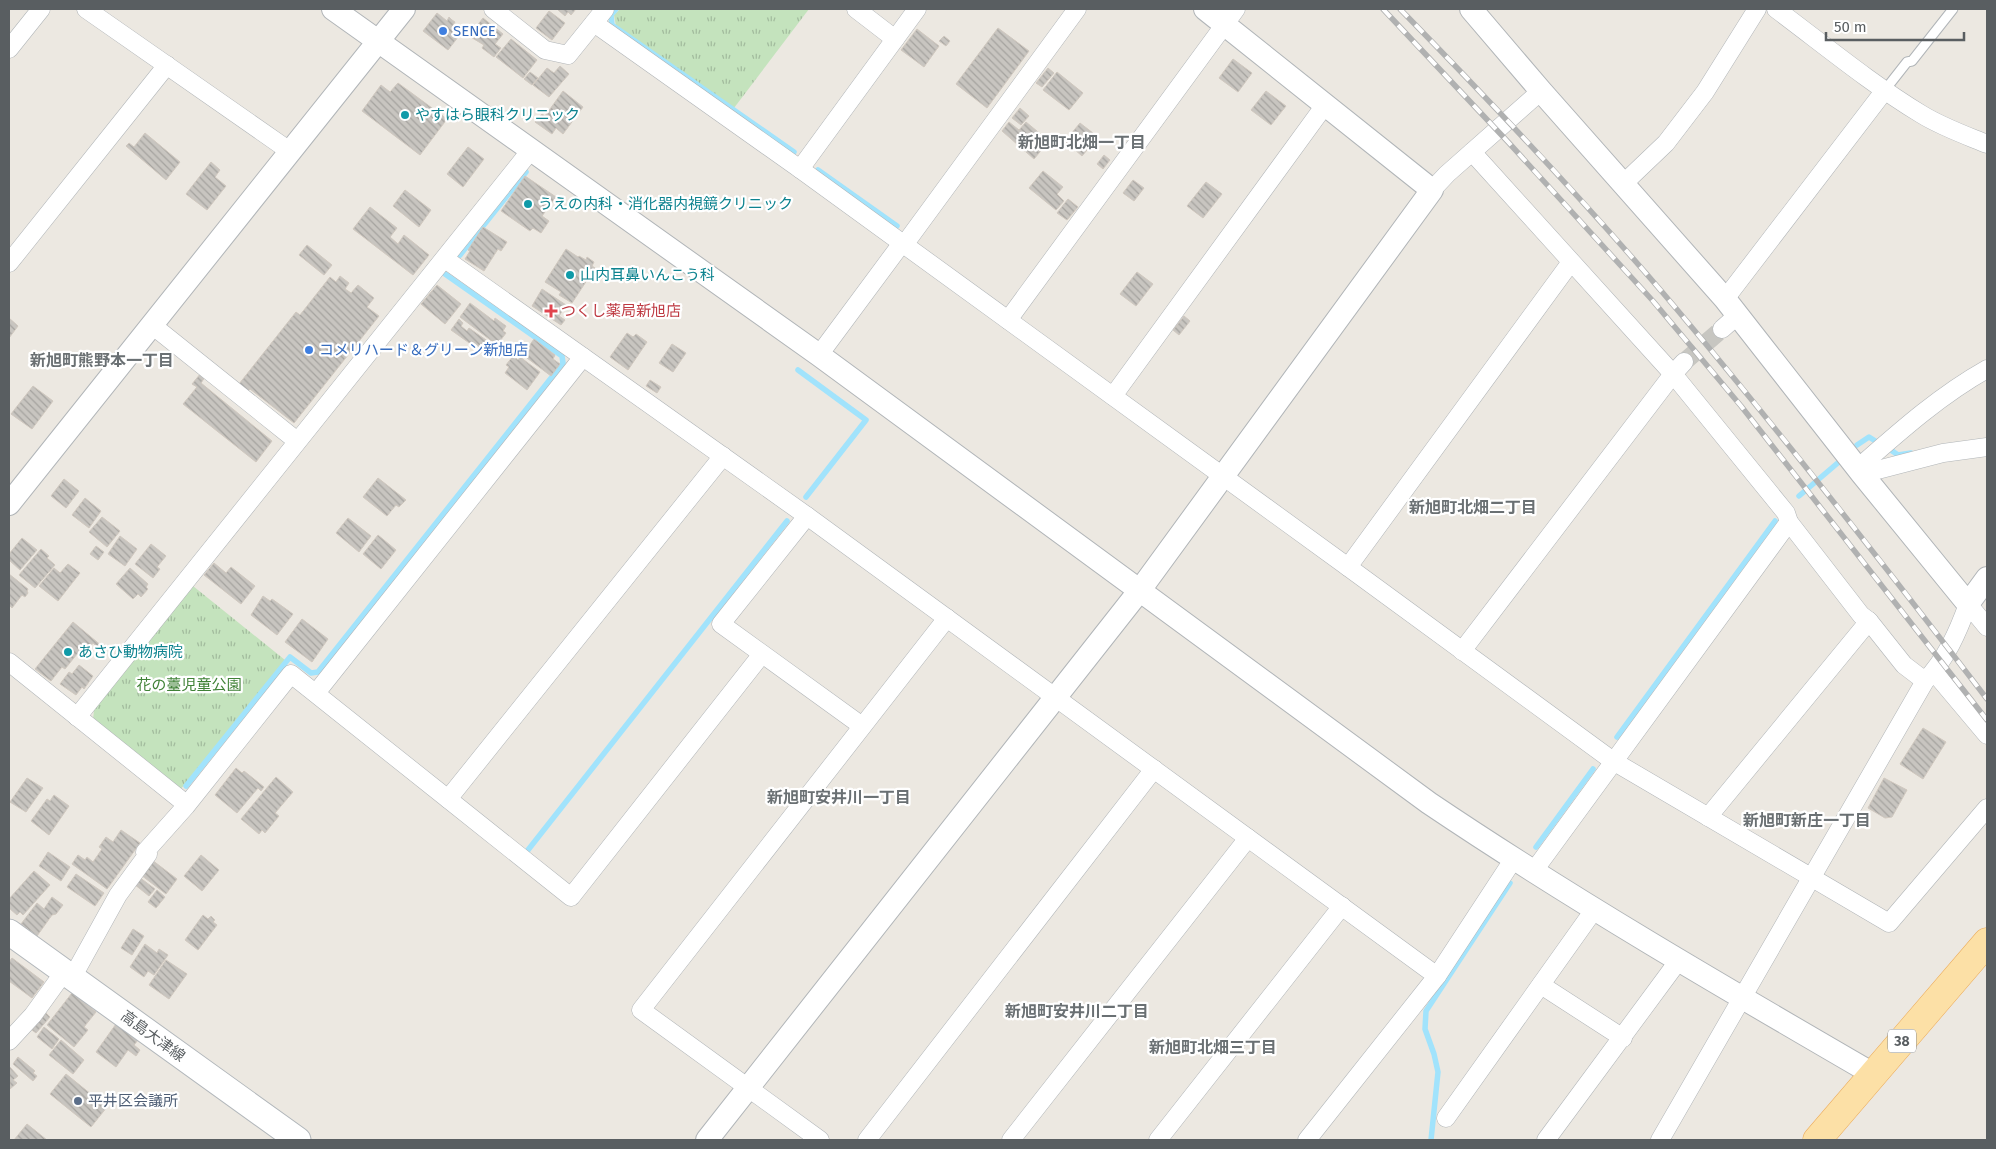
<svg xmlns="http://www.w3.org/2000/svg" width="1996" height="1149" font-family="'Fira Sans','Noto Sans JP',sans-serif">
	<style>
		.park { fill: url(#park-tufts) }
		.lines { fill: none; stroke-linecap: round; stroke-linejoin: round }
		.stream { stroke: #a1e3fc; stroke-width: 5.5 }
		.building { fill: url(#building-back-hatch); stroke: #d0c8bf }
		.minor-tunnel { stroke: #c7c6c1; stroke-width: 18; stroke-dasharray: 18 9; stroke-linecap: butt }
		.service-casing { stroke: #b1b5b8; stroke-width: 11 }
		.minor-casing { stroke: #b1b5b8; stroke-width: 19 }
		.tertiary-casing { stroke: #b1b5b8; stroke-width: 24 }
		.secondary-casing { stroke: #b2b7bb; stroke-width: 27 }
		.primary-casing { stroke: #ecab5a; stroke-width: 29 }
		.service { stroke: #fff; stroke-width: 9 }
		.minor { stroke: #fff; stroke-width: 18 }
		.tertiary { stroke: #fff; stroke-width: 22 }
		.secondary { stroke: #fff; stroke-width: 25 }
		.primary { stroke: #fce0a6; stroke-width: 28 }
		.rail-casing { stroke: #b0b1b1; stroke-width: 5.5 }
		.rail { stroke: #fff; stroke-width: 4; stroke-dasharray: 11; stroke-linecap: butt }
		.shop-dot { fill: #3f7fe0; stroke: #fff; stroke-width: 2 }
		.culture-dot { fill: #0f9aa8; stroke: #fff; stroke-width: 2 }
		.health-dot { fill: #e0444e; stroke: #fff; stroke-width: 2 }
		.service-dot { fill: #5c6f8a; stroke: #fff; stroke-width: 2 }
		.labels { text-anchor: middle; stroke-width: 4.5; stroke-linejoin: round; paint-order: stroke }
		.shield { fill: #fff; stroke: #8b8e90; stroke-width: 1 }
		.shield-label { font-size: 14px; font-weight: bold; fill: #595e61 }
		.shop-label { font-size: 15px; fill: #366cbe; stroke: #fff; text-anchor: start }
		.culture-label { font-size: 15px; fill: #0d838f; stroke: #fff; text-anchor: start }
		.health-label { font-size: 15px; fill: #be3a42; stroke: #fff; text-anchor: start }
		.park-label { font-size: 15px; fill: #408237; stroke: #fff }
		.street-label { font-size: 15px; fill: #595e61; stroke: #fff }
		.service-label { font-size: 15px; fill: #4e5e75; stroke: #fff; text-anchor: start }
		.neighbourhood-label { font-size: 16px; font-weight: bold; fill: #6a7073; stroke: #fff }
	</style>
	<defs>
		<pattern id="park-tufts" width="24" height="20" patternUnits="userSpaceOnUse" patternTransform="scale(1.25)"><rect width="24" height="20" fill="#c4e3bd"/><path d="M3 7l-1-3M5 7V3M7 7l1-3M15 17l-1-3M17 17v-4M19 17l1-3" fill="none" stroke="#a2bb9d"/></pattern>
		<pattern id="building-back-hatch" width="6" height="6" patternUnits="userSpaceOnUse" patternTransform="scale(1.25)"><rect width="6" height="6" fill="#c8c5c0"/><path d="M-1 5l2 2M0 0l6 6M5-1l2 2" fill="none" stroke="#a5a39f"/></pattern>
	</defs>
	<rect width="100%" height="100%" fill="#ece8e1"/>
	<g class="park">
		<polygon points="620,9 809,9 734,108 616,26 614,15"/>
		<polygon points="193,586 285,660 180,790 93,720 94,710"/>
	</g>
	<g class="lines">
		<g class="stream">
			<polyline points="616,9 611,15 612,25 794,152"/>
			<polyline points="818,170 897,226"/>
			<polyline points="460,255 526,172"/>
			<polyline points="798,370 866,420 806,497"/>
			<polyline points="1857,445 1869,437 1880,444"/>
			<polyline points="1888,448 1898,455 1911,453"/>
			<polyline points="1799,496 1840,461"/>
			<polyline points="1617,737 1775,521"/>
			<polyline points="186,786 290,657 311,673 318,672 563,363 562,356 445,274"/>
			<polyline points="1536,847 1593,769"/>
			<polyline points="528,850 787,521"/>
			<polyline points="1431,1140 1438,1072 1434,1054 1425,1029 1426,1011 1510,883"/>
		</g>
	</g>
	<g class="building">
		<polygon points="557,9 576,9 571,15 568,12 565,16"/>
		<polygon points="549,11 565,23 552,40 536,28"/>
		<polygon points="437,13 447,21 449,17 452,20 455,22 453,25 462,32 448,50 423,31"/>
		<polygon points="483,18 503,34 495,44 501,48 494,57 482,48 484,45 469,36"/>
		<polygon points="998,28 1029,51 987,108 956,84"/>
		<polygon points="917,29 939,46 924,67 901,50"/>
		<polygon points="944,36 950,41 946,46 939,41"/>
		<polygon points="511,39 537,60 523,78 496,57"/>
		<polygon points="1233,59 1252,73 1238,92 1219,78"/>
		<polygon points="560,66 569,74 549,97 533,85 547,68 554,73"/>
		<polygon points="1048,68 1054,73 1042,87 1036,83"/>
		<polygon points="530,72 538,78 532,85 524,79"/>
		<polygon points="1057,72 1083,93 1069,110 1043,90"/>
		<polygon points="398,83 447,119 420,155 362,111 381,85 390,92"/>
		<polygon points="563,91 583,107 563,134 556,128 552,134 535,122 542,114 545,116"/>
		<polygon points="1266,91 1286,106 1271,125 1251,110"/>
		<polygon points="1020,108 1029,116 1021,125 1012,118"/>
		<polygon points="1009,122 1019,130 1026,122 1049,141 1034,159 1002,131"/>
		<polygon points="1080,123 1098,137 1082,156 1065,141"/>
		<polygon points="145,133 180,162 166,180 126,146 129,143 134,147"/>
		<polygon points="468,147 484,159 463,187 447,174"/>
		<polygon points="1104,155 1110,160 1103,169 1097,164"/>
		<polygon points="211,162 220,170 215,177 226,186 207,210 186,194"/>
		<polygon points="1043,171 1063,187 1057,194 1064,201 1056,210 1029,188"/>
		<polygon points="525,176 556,197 542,216 549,221 541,233 533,228 530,231 501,211"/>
		<polygon points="1133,180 1144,188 1134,201 1123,193"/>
		<polygon points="1206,182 1222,194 1203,218 1187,206"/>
		<polygon points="405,190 431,210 419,227 393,206"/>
		<polygon points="1068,199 1078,207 1067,220 1057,213"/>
		<polygon points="370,207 397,228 390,237 398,244 404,235 429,255 413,275 353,229"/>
		<polygon points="483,227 507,242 501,251 498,249 484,271 465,259 470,251 468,250"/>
		<polygon points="307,245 332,265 324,275 299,255"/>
		<polygon points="566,249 578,257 579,256 586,260 587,257 594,262 592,266 595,268 572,303 559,295 561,292 545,282"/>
		<polygon points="1137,272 1153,284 1136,306 1120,294"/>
		<polygon points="340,276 349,283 345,289 351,293 358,285 374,298 367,307 379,316 294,423 250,389 248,391 239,384 296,312 300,315 330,277 336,282"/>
		<polygon points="437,285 461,304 445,324 421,304"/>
		<polygon points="542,289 566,305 559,316 565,320 561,325 532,306"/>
		<polygon points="470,303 494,321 495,318 506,326 503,331 506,333 497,345 460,317"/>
		<polygon points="1184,316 1190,321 1179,335 1173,330"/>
		<polygon points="9,318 18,326 9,338"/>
		<polygon points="459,319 463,323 461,326 467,331 469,328 496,347 489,357 451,330"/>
		<polygon points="627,333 633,337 636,334 647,342 628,370 610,357"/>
		<polygon points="534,339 555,355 553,359 560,364 551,376 523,355"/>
		<polygon points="672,344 686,353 673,372 659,363"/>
		<polygon points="513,356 518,360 520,357 540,372 527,390 505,373 509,367 506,365"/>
		<polygon points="201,373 205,377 201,383 272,441 256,462 183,404 197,387 192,384"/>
		<polygon points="650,380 661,387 657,393 646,386"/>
		<polygon points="33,386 53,401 32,429 11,414"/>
		<polygon points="378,478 406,500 399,507 396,505 387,516 363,497"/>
		<polygon points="64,479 79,491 66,508 51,496"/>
		<polygon points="85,498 101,511 89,528 72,515"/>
		<polygon points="102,517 120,531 107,547 89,532"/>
		<polygon points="348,518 371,536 359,552 336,533"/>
		<polygon points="378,535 396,550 381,569 363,554"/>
		<polygon points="120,536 137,549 125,566 108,554"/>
		<polygon points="22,538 37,550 20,570 9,560 9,554"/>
		<polygon points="151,544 166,556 157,567 160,569 153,578 135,564"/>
		<polygon points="96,546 104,552 98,560 90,554"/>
		<polygon points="41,549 49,556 47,558 55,565 35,588 19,575"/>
		<polygon points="214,563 226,573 231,567 255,586 241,604 204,575"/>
		<polygon points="68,564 80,573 58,601 39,586 54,568 60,573"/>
		<polygon points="130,568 148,584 146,587 148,589 141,597 138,594 133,599 116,584"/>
		<polygon points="9,574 28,589 27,591 28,593 25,597 22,595 12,608 9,605"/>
		<polygon points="263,596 270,601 272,599 293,614 277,635 251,615"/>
		<polygon points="302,619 328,639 312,662 285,642"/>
		<polygon points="73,622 103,647 100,649 93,643 82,658 77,654 65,669 62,667 51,681 35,669"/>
		<polygon points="79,665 93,676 84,689 82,687 76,695 60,684 69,672 72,674"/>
		<polygon points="1923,728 1946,742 1923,779 1900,764"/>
		<polygon points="236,768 242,773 244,771 264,787 261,791 258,788 237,813 215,795"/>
		<polygon points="276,777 293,792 275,813 279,816 265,833 262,830 259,834 241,819"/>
		<polygon points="27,778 43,788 26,812 10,802"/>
		<polygon points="1884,778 1907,790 1892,817 1885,818 1868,808"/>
		<polygon points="54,795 69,806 49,835 31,821 47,799 50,801"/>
		<polygon points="121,830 140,843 107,889 72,864 78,855 85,860 87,857 93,862 102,849 99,847 106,837 113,842"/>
		<polygon points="48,852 70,867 61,881 39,866"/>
		<polygon points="201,855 219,870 202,891 184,876"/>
		<polygon points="152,860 177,879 166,894 141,875"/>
		<polygon points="34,871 50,885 23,915 20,912 17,915 9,908 9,899"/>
		<polygon points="76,874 104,893 95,906 67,887"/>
		<polygon points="139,877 155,889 149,896 134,884"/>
		<polygon points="157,890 165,897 156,908 148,902"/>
		<polygon points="52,897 63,905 56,914 52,915 37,936 21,924 37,903 44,909"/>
		<polygon points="203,915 208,919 211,916 215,920 213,922 217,925 198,950 185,940"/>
		<polygon points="133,929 144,936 132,955 121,948"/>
		<polygon points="145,944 157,953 159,949 168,955 154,975 148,971 144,977 130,967"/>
		<polygon points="12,958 44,982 32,998 9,981 9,962"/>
		<polygon points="166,960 187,974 169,999 149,985"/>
		<polygon points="72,993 96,1012 84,1027 88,1030 74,1047 47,1025"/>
		<polygon points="46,1013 50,1017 36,1033 32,1030"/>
		<polygon points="116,1024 138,1040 134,1045 140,1050 136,1056 128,1050 116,1067 96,1052"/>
		<polygon points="44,1027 59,1039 52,1049 37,1037"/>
		<polygon points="61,1040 84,1060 73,1074 49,1055"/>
		<polygon points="18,1057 35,1071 33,1073 37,1076 33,1081 13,1064"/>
		<polygon points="9,1066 18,1076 13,1080 17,1083 10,1089"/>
		<polygon points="66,1074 107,1107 91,1127 50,1094"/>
		<polygon points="27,1124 47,1140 14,1140"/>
	</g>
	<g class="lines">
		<polyline class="minor-tunnel" points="1684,362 1722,329"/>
		<defs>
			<polyline id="service" points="1885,90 1907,62 1912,61 1953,9"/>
			<g id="minor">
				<polyline points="86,9 291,152"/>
				<polyline points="493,9 545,50 568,55 605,9"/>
				<polyline points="856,9 895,39"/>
				<path d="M 1776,9 C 1823,44 1870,83 1921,114 C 1942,127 1965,135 1987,144"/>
				<polyline points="594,23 800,169 1348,567 1613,761 1889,923 1987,808"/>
				<polyline points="9,49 41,9"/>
				<polyline points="1472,152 1673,374 1786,513 1789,522 1861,615 1869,621 1708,817"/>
				<polyline points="800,169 917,9"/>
				<polyline points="1623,184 1666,143 1705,92 1757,9"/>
				<polyline points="1432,190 1447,174 1541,91"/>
				<polyline points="904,245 1077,9"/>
				<polyline points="445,259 807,516 1437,976 1307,1140"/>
				<polyline points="9,263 167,65"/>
				<polyline points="1725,299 1885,90"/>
				<polyline points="1008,320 1236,9"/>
				<polyline points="152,325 297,441"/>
				<polyline points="1722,329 1738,315"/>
				<polyline points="819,355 902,243"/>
				<polyline points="1113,396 1325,105"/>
				<path d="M 1858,468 C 1899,432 1939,396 1987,369"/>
				<polyline points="1862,474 1943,453 1987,447"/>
				<polyline points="807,516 721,624 862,726"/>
				<polyline points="1348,567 1571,262"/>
				<polyline points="1968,604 1987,627"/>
				<polyline points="1869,621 1904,665 1925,681"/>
				<polyline points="1462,651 1673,374 1684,362"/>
				<polyline points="9,662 186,804"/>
				<polyline points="1934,672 1987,735"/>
				<polyline points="316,693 583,357"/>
				<polyline points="77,717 531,150"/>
				<polyline points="448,799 571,897 762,654"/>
				<polyline points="1533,872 1789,522"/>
				<polyline points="1437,976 1513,860"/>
				<polyline points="72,978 118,895 148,854 145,852 186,806 291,674 448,799 723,456"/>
				<polyline points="1541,985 1623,1038"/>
				<polyline points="9,1041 33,1015 64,972"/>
				<polyline points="1446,1118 1594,910"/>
				<polyline points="820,1140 641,1010 947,618"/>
				<polyline points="867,1140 1154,769"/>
				<polyline points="1011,1140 1248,838"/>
				<polyline points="1158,1140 1342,906"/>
				<polyline points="1546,1140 1679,960"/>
				<path d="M 1660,1140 L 1925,681 C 1946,659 1958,632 1968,604"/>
			</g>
			<g id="tertiary">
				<path d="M 333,9 L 819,355 L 1429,803 C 1573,900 1723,987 1873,1074"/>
				<polyline points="1471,9 1541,91 1725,299 1862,474 1968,604 1987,578"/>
				<polyline points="9,504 404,9"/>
				<polyline points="707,1140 1140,590 1432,190 1205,9"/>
			</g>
			<polyline id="secondary" points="9,932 298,1140"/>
			<polyline id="primary" points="1817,1140 1987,942"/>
		</defs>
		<use href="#service" class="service-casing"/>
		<use href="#minor" class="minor-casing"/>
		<use href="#tertiary" class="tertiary-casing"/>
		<use href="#secondary" class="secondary-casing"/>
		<use href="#primary" class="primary-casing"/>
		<use href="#service" class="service"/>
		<use href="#minor" class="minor"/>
		<use href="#tertiary" class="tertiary"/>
		<use href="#secondary" class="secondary"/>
		<use href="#primary" class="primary"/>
		<defs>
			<g id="rail">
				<polyline points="1383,9 1509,143 1653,301 1741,406 1987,720"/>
				<path d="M 1400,9 C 1490,101 1579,195 1663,293 C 1775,425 1882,562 1987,699"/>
			</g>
		</defs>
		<use href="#rail" class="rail-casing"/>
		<use href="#rail" class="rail"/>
	</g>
	<g class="shop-dot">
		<circle cx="443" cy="31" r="5"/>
		<circle cx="309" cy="350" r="5"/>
	</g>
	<g class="culture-dot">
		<circle cx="405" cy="115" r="5"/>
		<circle cx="528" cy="204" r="5"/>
		<circle cx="570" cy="275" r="5"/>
		<circle cx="68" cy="652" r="5"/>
	</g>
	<path class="health-dot" d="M548.5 303.5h5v5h5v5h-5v5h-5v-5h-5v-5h5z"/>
	<circle class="service-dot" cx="78" cy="1101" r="5"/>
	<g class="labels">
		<rect class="shield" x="1888" y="1029.5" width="28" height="23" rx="4"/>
		<g class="shield-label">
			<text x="1902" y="1046">38</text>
		</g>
		<g class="shop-label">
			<text x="453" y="36">SENCE</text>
			<text x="319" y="355">コメリハード＆グリーン新旭店</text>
		</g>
		<g class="culture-label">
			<text x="415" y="120">やすはら眼科クリニック</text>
			<text x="538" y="209">うえの内科・消化器内視鏡クリニック</text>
			<text x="580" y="280">山内耳鼻いんこう科</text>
			<text x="78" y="657">あさひ動物病院</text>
		</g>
		<g class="health-label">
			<text x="561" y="316">つくし薬局新旭店</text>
		</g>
		<g class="park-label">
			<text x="189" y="690">花の薹児童公園</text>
		</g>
		<g class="street-label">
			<text transform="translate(153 1036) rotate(36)" y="5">高島大津線</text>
		</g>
		<g class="service-label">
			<text x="88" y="1106">平井区会議所</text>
		</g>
		<g class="neighbourhood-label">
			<text x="1082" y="148">新旭町北畑一丁目</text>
			<text x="102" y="366">新旭町熊野本一丁目</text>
			<text x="1473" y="513">新旭町北畑二丁目</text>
			<text x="839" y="803">新旭町安井川一丁目</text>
			<text x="1807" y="826">新旭町新庄一丁目</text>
			<text x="1077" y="1017">新旭町安井川二丁目</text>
			<text x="1213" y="1053">新旭町北畑三丁目</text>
		</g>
	</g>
	<rect width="1996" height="1149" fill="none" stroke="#595e61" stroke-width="20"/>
	<path d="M1826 32v8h138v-8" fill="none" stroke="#595e61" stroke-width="2.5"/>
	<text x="1834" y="32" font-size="15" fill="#595e61" stroke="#ffffff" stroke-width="4" paint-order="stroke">50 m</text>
</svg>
